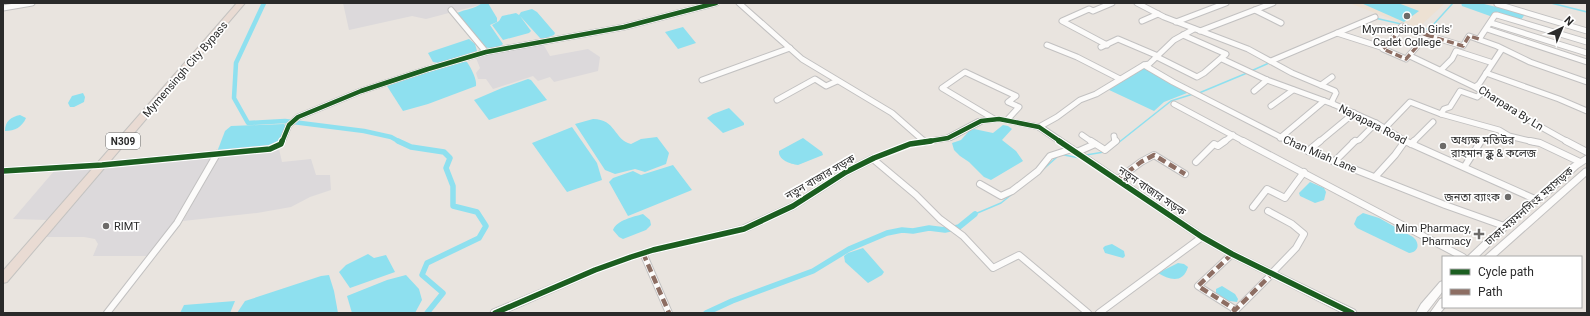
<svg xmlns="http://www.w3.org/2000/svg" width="1590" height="316" font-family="Roboto,'Noto Sans Bengali',sans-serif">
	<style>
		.industrial { fill: #dcd9db }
		.education { fill: #ede1d3 }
		.water { fill: #8ee0ef }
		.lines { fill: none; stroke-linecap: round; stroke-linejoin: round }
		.stream { stroke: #8ee0ef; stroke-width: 1.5 }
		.canal-far1 { stroke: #8ee0ef; stroke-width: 4.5 }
		.canal { stroke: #8ee0ef; stroke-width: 5.5 }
		.street-far1-casing { stroke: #c2c1c1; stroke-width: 7 }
		.street-casing { stroke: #c2c1c1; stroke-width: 8 }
		.secondary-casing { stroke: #c2c1c1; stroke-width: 2 }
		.highway-casing { stroke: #c4c3c1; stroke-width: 2 }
		.street-far1 { stroke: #fcfbfa; stroke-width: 5 }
		.street { stroke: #fcfbfa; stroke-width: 6 }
		.secondary { fill: #fcfbfa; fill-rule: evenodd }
		.highway { fill: #e9dbd3; fill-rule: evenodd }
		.quiet-far1 { stroke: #8d6e63; stroke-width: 3.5; stroke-dasharray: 7 3.5; stroke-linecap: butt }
		.quiet { stroke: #8d6e63; stroke-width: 4.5; stroke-dasharray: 8 4.5; stroke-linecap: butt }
		.cycleway-far1-casing { stroke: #fff; stroke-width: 6 }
		.cycleway-casing { stroke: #fff; stroke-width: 8 }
		.cycleway-far1 { stroke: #1b5e20; stroke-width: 4.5 }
		.cycleway { stroke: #1b5e20; stroke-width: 5.5 }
		.poi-dot { fill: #6d6b69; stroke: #fff; stroke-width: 1.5 }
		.labels { text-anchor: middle; stroke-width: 3.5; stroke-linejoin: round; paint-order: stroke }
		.shield { fill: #fff; stroke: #6a6a6a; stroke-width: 1 }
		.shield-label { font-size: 10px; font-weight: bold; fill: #2a2a2a }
		.poi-label { font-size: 11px; fill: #2a2a2a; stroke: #fff; text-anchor: start }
		.street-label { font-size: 11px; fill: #2a2a2a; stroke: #fff }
	</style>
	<rect width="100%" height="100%" fill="#e9e4df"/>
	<g class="industrial">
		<polygon points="343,3 487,3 426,19 412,16 349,30"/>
		<polygon points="542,42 550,56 588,49 600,57 598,71 554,82 550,77 538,81 533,76 493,89 486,79 478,79 476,73 480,68 476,58 512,48"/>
		<polygon points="279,149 282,162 311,159 316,175 330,175 331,190 310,197 291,207 257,213 183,221 217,158"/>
		<polygon points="212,157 178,219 151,256 93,256 98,244 95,239 84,237 45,237 103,166"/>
		<polygon points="94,168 48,220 13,219 55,170"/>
	</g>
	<polygon class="education" points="1349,3 1445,3 1417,29"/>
	<g class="water">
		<path d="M 482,3 L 488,3 L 497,18 L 497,22 L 490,25 L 503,44 C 499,48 492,50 486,47 L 457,15 L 457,13 C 466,9 475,9 482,3 Z"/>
		<polygon points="1361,3 1398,3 1419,11 1404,22"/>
		<polygon points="1461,3 1480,3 1525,14 1521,20 1490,16 1462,6"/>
		<polygon points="532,9 537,12 555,33 554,35 546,38 540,38 520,16 531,31 529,33 503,40 492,25 499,21 502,16 516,13 519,15 521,12"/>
		<polygon points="683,27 696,43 678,49 665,32"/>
		<polygon points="469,39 475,44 477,51 439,63 433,62 428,53 433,51"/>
		<path d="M 461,61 L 467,62 C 471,68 477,79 476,86 L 428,104 L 403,111 L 387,86 Z"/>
		<polygon points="1144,67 1186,91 1187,93 1164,102 1154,111 1107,89"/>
		<polygon points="528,79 531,80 547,100 489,120 474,100 502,88"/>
		<polygon points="83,93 85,97 84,102 74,107 70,107 68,103 72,96"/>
		<polygon points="729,108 744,123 744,125 723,133 707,118 713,114"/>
		<path d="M 20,115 L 26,118 C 22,127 15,131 5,131 C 5,121 11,117 20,115 Z"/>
		<path d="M 593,119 C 616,119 614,140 631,144 L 641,139 L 657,137 L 669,153 L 666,164 L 645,172 L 635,169 L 615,174 L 605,170 L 575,124 Z"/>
		<polygon points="284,124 287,127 281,141 275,146 217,152 225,131 231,126"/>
		<polygon points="1003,125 1008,126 1012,129 1002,140 1016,151 1023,161 991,180 984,177 969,162 960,156 954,150 952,143 961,140 969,131 974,129 993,133"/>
		<polygon points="572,127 597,163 602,180 567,192 532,143"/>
		<path d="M 803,138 L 822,152 L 823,155 L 798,165 C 790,164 778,160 779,151 Z"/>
		<polygon points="673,165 692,190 628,216 609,182 613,178 633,171 641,175"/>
		<polygon points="1310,182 1324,188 1326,192 1324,200 1315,203 1300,196 1299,193"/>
		<path d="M 1363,213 L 1379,218 L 1413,237 C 1420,243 1419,252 1409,253 L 1357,228 L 1354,224 L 1357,217 Z"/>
		<path d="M 643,214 L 650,220 L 651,225 L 646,230 L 623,239 L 619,237 L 613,230 C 617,220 633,217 643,214 Z"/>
		<polygon points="1112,244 1124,251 1125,256 1123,258 1105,253 1103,248 1105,246"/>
		<polygon points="863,248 884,272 882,275 868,283 845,262 844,256 848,253"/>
		<polygon points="368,254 374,258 386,255 395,272 350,288 339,272 346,265"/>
		<path d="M 1178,263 L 1184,264 L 1188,267 C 1183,284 1169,280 1158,273 Z"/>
		<polygon points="329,275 334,291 338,313 237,313 245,301 321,276"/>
		<polygon points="406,275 419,289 422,300 415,313 352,313 347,296 387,280"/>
		<polygon points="1222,286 1235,294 1238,299 1237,302 1223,300 1216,294 1216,289"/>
		<polygon points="235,301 230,313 180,313 184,305"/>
	</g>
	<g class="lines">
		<g class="stream">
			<polyline points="1551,3 1587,12"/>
			<polyline points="1375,18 1401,24"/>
			<polyline points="1416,29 1425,30 1433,25 1453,3"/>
			<polyline points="1251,71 1269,63"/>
			<polyline points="1199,93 1247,73"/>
			<polyline points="1108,151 1171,101 1193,94"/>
			<polyline points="1064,155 1080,158"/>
			<polyline points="1086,155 1104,152"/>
			<polyline points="1038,174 1057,157"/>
			<polyline points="975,214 1001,203 1011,195"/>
		</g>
		<polyline class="canal-far1" points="264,3 236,63 234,98 248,123 285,121 364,131 391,137 400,142"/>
		<g class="canal">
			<polyline points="398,141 411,147 444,152 450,158 446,168 453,186 453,206 477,212 486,226 479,238 427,263 422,275 443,293 427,313"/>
			<polyline points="706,313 732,301 813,271 849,249 887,233 902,230 913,231 929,228 945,230 959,227 975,214"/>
		</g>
		<defs>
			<g id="street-far1">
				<polyline points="739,3 802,59 892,113 925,142"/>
				<polyline points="1137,3 1164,17 1248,49 1292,73 1335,91 1336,93 1332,101 1333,104 1376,123 1407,142"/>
				<polyline points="1497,4 1587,31"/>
				<polyline points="3,8 32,3"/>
				<polyline points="451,10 486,52"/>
				<polyline points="1255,10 1281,23"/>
				<polyline points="1142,21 1158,14"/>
				<polyline points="1176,22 1226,3"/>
				<polyline points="1491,23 1587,53"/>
				<polygon points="1402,26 1427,35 1406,59 1383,49 1392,40"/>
				<polyline points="1487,29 1587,62"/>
				<polyline points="1200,31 1273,3"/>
				<polyline points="1337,33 1384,48"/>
				<polyline points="1427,35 1463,46 1469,36 1497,46 1530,62 1587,82"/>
				<polyline points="1479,39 1495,15 1497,15 1587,42"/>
				<polyline points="1047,45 1077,57 1120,79"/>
				<polyline points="1107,45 1062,21 1089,9 1093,11 1112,3"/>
				<polyline points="1101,47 1118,39 1158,56"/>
				<polyline points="1502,49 1479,84 1475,87 1516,113 1568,142"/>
				<polyline points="1410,56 1475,87"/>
				<polyline points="1157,57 1197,77 1204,73 1226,54 1183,35"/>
				<polyline points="1222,59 1267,80 1333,104"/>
				<polyline points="1271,61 1375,17"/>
				<polyline points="1144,65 1173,82 1290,142"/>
				<polyline points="1441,70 1452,59 1456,51 1490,62"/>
				<polyline points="1486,73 1559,99 1587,111"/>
				<polyline points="702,80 790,48"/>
				<polyline points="1321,85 1332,77"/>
				<polyline points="1254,91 1267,80"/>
				<polyline points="777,100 815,79 826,86 837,81"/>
				<polyline points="1174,104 1245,142"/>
				<polyline points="1271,106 1293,90"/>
				<polyline points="1441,114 1499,130 1509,136 1534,142"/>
				<polyline points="994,119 942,88 965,72 1016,96 1008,102 1019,107 1007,120"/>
				<polyline points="1039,127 1057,117 1080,100 1096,94 1144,65 1149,64 1174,40 1194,29"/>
				<polyline points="1384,129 1410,102 1441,114 1444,109 1450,107 1460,91 1477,97 1483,92"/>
				<polyline points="1082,135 1092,142"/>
				<polyline points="1114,136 1115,142"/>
				<polyline points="1280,138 1324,101"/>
				<polyline points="282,142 289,125 298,117 361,91 428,69 486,52 624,27 716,3"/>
				<polyline points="1224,142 1233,135"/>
				<polyline points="1319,142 1354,113"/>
				<polyline points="1353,142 1359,140 1376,123"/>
				<polyline points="1413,142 1433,122"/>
			</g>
			<g id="street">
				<polyline points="924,141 925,142"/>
				<polyline points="1091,141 1105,150 1116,141"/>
				<polyline points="1243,141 1463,257"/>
				<polyline points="1288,141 1308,151 1445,205 1504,226"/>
				<polyline points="1405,141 1537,200"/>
				<polyline points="1530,141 1540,143 1580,162"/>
				<polyline points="1566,141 1587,152"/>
				<polyline points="1411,144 1414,141"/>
				<polyline points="1308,151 1320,141"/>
				<polyline points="1077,152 1095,144"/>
				<polyline points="873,159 916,195 940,219 963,236 993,268 1019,255 1088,313"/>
				<polyline points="1196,162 1214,144 1218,146 1225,141"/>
				<polyline points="1334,162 1355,141"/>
				<polyline points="1465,166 1481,141"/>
				<polyline points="3,171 102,165 270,149 281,144 282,141"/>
				<polyline points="1375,177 1395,155 1405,141"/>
				<polyline points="1117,180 1141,162 1154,155 1185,174"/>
				<polyline points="980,184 1001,196 1012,191 1038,171 1050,156 1072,149"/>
				<polyline points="1253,207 1267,189 1285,198 1304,172"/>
				<polyline points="1268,211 1292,224 1304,234 1296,248 1272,273"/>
				<polyline points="643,253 669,313"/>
				<polyline points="1232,254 1198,286 1236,310"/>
				<polyline points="1234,312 1273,273"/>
				<polyline points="107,313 177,223 217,154"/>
				<polyline points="1099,313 1202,237"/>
			</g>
			<g id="secondary">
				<polygon points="999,117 1042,125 1205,235 1235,252 1355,310 1357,313 1343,313 1229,256 1199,239 1037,129 999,121 983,123 951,140 911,146 877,160 849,174 796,208 747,231 654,253 634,259 598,272 505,313 490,313 492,310 592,268 628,255 653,247 742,226 790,204 843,170 871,156 907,142 946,136 978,119"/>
				<polygon points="1587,155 1587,162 1578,168 1552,192 1512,224 1478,257 1467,257 1506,220 1546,188 1572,164"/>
				<polygon points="1587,168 1587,175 1495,257 1484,257 1584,169"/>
				<polygon points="1443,281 1443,291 1426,313 1416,313 1421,304 1440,282"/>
				<polygon points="1443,298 1443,307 1445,307 1440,313 1430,313 1440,299"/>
			</g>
			<polygon id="highway" points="237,3 245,3 7,282 3,283 3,271"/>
		</defs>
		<use href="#street-far1" class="street-far1-casing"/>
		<use href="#street" class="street-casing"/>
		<use href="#secondary" class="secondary-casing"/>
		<use href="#highway" class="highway-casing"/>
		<use href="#street-far1" class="street-far1"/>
		<use href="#street" class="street"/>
		<use href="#secondary" class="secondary"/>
		<use href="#highway" class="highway"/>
		<g class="quiet-far1">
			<polygon points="1402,26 1427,35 1406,59 1383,49 1392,40"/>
			<polyline points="1427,35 1463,46 1469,36 1479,39"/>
		</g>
		<g class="quiet">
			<polyline points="1117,180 1141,162 1154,155 1185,174"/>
			<polyline points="643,253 669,313"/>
			<polyline points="1232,254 1198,286 1236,310"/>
			<polyline points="1233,312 1273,273"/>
		</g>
		<defs>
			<g id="cycleway-far1">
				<polyline points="282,142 289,125 298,117 361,91 428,69 486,52 624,27 716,3"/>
				<polyline points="924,142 948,138 981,121 999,119 1039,127 1061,142"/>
			</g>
			<g id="cycleway">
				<polyline points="1059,141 1202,237 1232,254 1352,313"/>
				<polyline points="3,171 102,165 270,149 281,144 282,141"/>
				<polyline points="495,313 595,270 631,257 653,250 744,229 793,206 846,172 874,158 910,144 931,141"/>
			</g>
		</defs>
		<use href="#cycleway-far1" class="cycleway-far1-casing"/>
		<use href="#cycleway" class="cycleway-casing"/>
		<use href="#cycleway-far1" class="cycleway-far1"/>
		<use href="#cycleway" class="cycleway"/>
	</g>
	<g class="poi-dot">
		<circle cx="1407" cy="16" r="4"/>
		<circle cx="1443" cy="146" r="4"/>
		<circle cx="1508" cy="197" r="4"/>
		<circle cx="106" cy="226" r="4"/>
		<path d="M1477 228h4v4h4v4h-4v4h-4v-4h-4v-4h4z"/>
	</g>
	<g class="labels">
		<rect class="shield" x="106" y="133" width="34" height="16" rx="3"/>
		<g class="shield-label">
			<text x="123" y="145">N309</text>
		</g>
		<g class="poi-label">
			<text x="1407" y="33" text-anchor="middle">Mymensingh Girls'<tspan x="1407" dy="13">Cadet College</tspan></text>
			<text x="1451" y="144">অধ্যক্ষ মতিউর<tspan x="1451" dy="13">রাহমান স্কুল &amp; কলেজ</tspan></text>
			<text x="1500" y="201" text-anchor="end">জনতা ব্যাংক</text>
			<text x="114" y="230">RIMT</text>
			<text x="1471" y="232" text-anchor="end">Mim Pharmacy,<tspan x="1471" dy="13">Pharmacy</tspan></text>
		</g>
		<g class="street-label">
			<text transform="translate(185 69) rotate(-49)" y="4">Mymensingh City Bypass</text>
			<text transform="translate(1511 108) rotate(32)" y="4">Charpara By Ln</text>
			<text transform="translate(1373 124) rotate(27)" y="4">Nayapara Road</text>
			<text transform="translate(1320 154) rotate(23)" y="4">Chan Miah Lane</text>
			<text transform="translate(820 177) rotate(-30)" y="4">নতুন বাজার সড়ক</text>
			<text transform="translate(1152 191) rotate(34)" y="4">নতুন বাজার সড়ক</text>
			<text transform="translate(1529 206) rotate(-41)" y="4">ঢাকা-ময়মনসিংহ মহাসড়ক</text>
		</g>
	</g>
	<rect width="1590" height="316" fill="none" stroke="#2a2a2a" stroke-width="8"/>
	<rect x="1442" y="256" width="140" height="52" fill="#ffffff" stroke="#aaaaaa"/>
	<rect x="1450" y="269" width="20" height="6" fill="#1b5e20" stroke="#aaaaaa"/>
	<text x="1478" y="276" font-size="12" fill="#2a2a2a">Cycle path</text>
	<rect x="1450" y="289" width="20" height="6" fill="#8d6e63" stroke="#aaaaaa"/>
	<text x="1478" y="296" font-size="12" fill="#2a2a2a">Path</text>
	<g transform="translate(1562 28) rotate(44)" stroke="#ffffff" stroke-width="3" paint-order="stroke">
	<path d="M0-3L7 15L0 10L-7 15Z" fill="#2a2a2a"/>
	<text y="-6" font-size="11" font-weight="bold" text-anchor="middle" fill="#2a2a2a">N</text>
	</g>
</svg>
